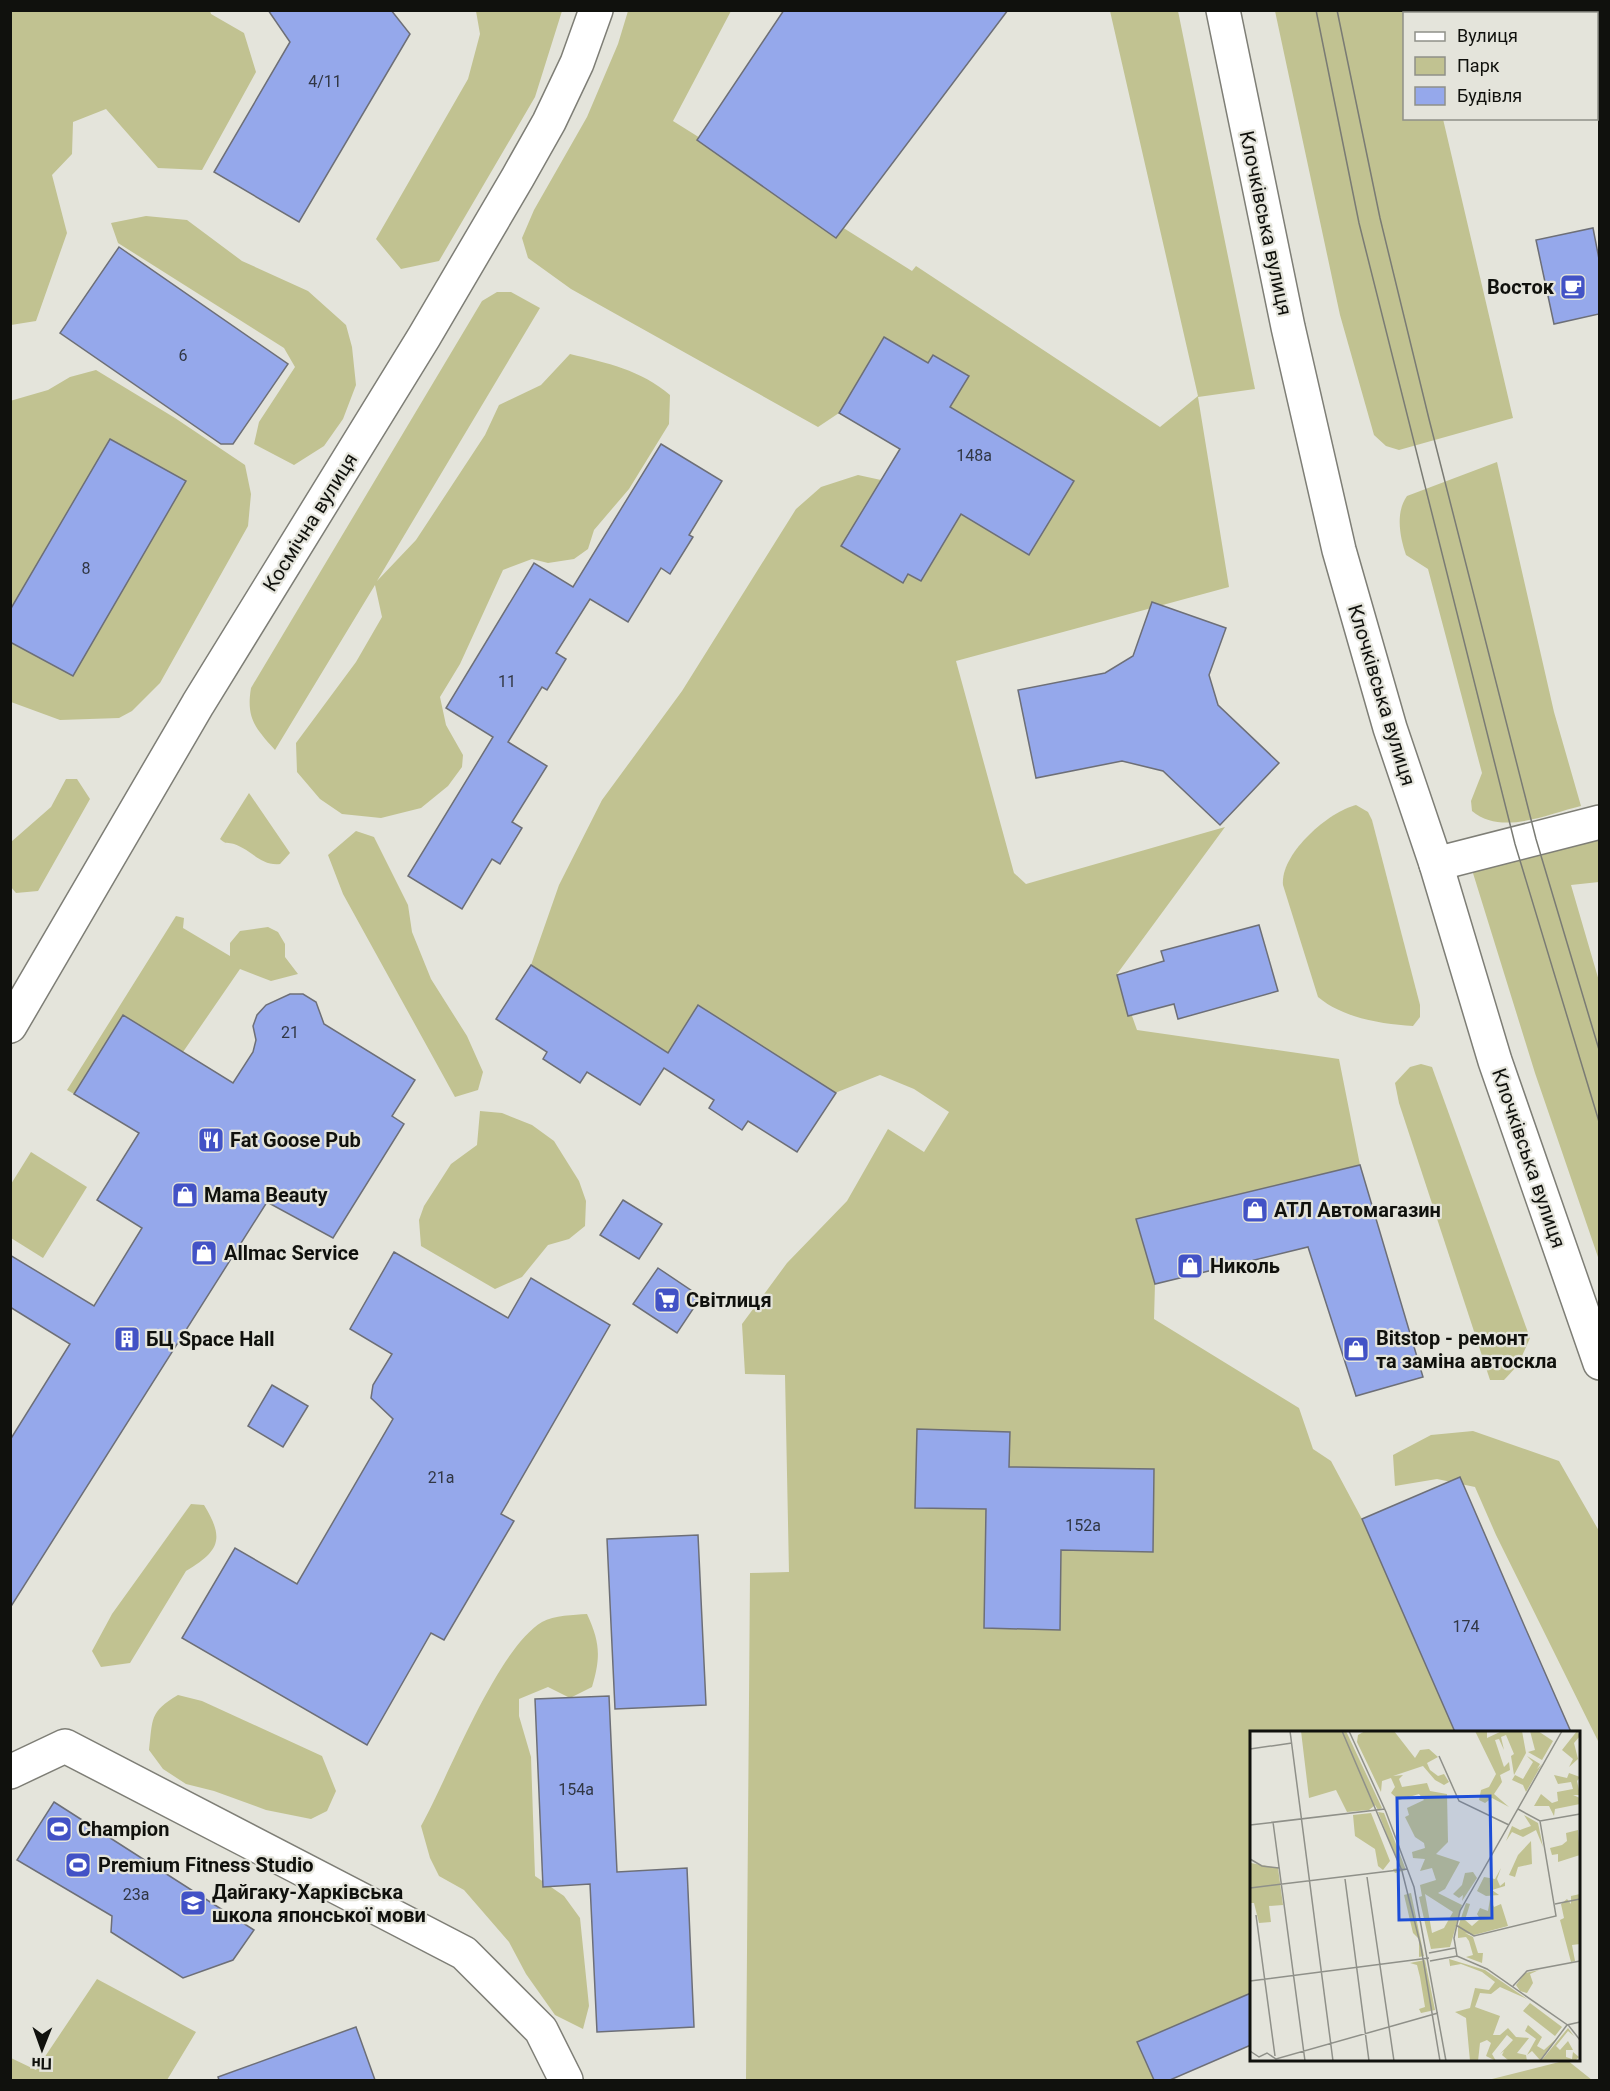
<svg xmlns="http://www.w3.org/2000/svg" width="1610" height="2091" font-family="Roboto,sans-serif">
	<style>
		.green { fill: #c1c291 }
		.building { fill: #95a8eb; stroke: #6d6f77; stroke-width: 1.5 }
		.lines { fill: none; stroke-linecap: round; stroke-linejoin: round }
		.street-casing { stroke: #7e7e76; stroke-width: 36 }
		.secondary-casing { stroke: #7e7e76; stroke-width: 36 }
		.primary-casing { stroke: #7e7e76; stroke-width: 36 }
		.street { stroke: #fff; stroke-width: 33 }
		.secondary { stroke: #fff; stroke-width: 33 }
		.primary { stroke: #fff; stroke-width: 33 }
		.tram { stroke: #7a7b74; stroke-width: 1.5 }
		.labels { text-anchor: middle; stroke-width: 4.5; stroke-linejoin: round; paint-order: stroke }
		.number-label { font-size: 16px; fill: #313744 }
		.street-label { font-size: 20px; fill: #10110d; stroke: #e4e4db }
		.poi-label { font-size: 20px; font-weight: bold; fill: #10110d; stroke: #e4e4db; text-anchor: start }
		.inset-road { fill: none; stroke: #8f9089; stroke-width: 1.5 }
		.view { fill: #1d4ed8; fill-opacity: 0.15; stroke: #1d4ed8; stroke-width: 3 }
		.inset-edge { fill: none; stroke: #10110d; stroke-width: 3 }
	</style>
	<rect width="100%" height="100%" fill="#e4e4db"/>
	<g class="green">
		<polygon points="11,10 210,11 211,14 244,33 256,72 202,170 158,168 106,109 73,122 72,154 52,175 67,233 36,321 11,325"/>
		<polygon points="476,11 562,11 535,97 439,261 401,269 376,239 468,79 480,34"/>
		<polygon points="628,11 731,11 673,121 912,271 916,266 1160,427 1198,396 1110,11 1178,11 1255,389 1198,397 1229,587 956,661 1014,873 1026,884 1225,827 1117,974 1137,1030 1339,1059 1360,1165 1137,1222 1155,1284 1154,1319 1299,1408 1313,1449 1331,1461 1362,1519 1455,1732 1252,1732 1251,1993 1143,2040 1142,2054 1154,2080 746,2080 750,1573 789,1572 785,1375 745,1374 742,1324 787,1263 847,1201 888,1129 924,1152 949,1112 914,1089 880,1075 835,1093 698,1005 668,1053 531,965 559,885 602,800 682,691 796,509 821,487 858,475 881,480 922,448 839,413 818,427 571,289 528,258 522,238 534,210 587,117 618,44"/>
		<polygon points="1275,11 1420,11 1421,13 1404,14 1404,118 1443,119 1513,418 1399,450 1386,446 1374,435 1340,315"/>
		<polygon points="146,216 187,220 242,261 308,291 346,325 352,347 356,385 343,419 324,446 294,465 254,444 259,422 295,367 284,348 118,243 111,223"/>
		<path d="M 497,292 L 511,292 L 540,308 L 377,581 L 416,540 L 485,435 L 499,405 L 541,385 L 570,354 C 607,363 641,370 670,395 L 669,424 L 629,489 L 594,530 L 588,549 L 574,559 L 548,563 L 532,559 L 503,570 L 460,664 L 440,697 L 446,725 L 463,755 L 462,767 L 448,786 L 421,808 L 381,818 L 342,814 L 320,799 L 297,772 L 296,743 L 356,662 L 382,617 L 375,585 L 275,750 C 255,728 246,718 251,688 L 482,301 Z"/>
		<polygon points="96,370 175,418 245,465 251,494 248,526 160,683 132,711 119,718 60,720 11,702 10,401 48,390 70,377"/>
		<path d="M 1497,462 L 1554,712 L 1581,806 C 1547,814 1502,836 1472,811 L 1471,801 L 1482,773 L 1428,569 L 1406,555 C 1400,537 1395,513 1407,496 Z"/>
		<polygon points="66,779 77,779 90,799 38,891 16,893 11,887 11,842 51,807"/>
		<path d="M 249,793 L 290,853 L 280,864 C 260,866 252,850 234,844 C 228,842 226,845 220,839 Z"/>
		<path d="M 1356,805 L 1368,812 L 1372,820 L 1420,1005 L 1420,1017 L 1413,1026 C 1381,1024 1343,1018 1318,997 L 1283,885 C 1280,854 1328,812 1356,805 Z"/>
		<polygon points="1599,822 1599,882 1571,885 1599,981 1599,1260 1535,1073 1468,857"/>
		<polygon points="356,831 374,837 408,905 412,932 431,979 467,1036 483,1072 478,1090 455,1097 343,894 328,855"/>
		<polygon points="176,916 184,918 183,928 230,956 230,943 240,931 268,927 278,932 285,944 285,957 298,974 271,981 240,969 183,1052 123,1015 74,1094 67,1090"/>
		<polygon points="1421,1064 1432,1067 1530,1338 1518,1365 1504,1380 1490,1380 1399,1103 1395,1083 1410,1067"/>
		<polygon points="480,1111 502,1113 532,1125 554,1141 579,1181 586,1201 585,1226 569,1239 548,1245 522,1277 495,1289 421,1246 419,1220 424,1206 451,1164 477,1145"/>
		<polygon points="31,1152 87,1187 43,1258 11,1238 11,1184"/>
		<polygon points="1473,1431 1559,1461 1599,1531 1599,1743 1496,1535 1475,1487 1437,1479 1395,1486 1393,1455 1431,1435"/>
		<path d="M 191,1504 L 204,1505 C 224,1538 221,1550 186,1571 L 130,1663 L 101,1667 L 92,1651 L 112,1614 Z"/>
		<path d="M 587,1614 C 600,1642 601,1657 592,1687 L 570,1698 L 548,1687 L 519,1699 L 519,1716 L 531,1757 L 535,1876 L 564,1896 L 580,1918 L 589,2006 L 583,2029 L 555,2015 L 526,1974 L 509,1942 L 464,1890 L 439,1876 L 430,1858 L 421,1826 C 449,1776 496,1650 542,1622 C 554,1615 574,1615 587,1614 Z"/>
		<path d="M 178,1695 L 202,1701 L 322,1756 L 336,1791 L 327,1811 L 311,1819 L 266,1810 L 214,1791 L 186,1784 L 163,1769 L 149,1750 C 153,1719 149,1712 178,1695 Z"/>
		<polygon points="97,1979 196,2032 167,2080 11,2080 11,2058 36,2070"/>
		<polygon points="1567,2060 1592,2080 1488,2080"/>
	</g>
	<g class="building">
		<polygon points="268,10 391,10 410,34 299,222 214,172 290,42"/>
		<polygon points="784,10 1008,10 836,238 697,140"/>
		<polygon points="1593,228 1599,259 1599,314 1554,324 1536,240"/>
		<polygon points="119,247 288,364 233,444 221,444 60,333"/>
		<polygon points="884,337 928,363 933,355 969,376 950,407 1074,481 1029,555 961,514 921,581 908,574 903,583 841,546 900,449 839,413"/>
		<polygon points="110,439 186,481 73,676 10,642 10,610"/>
		<polygon points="661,444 722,481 689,535 693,537 670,574 661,568 628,622 590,599 556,653 566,659 547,690 542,687 508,742 547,766 512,822 522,828 500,864 492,859 462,909 408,876 493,737 446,708 534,563 573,587"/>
		<polygon points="1152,602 1226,628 1209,675 1218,705 1279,763 1220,825 1163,771 1122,761 1036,778 1018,690 1105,673 1133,656"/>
		<polygon points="1259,925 1278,991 1178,1019 1174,1004 1128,1016 1117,975 1164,961 1161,951"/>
		<polygon points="531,965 668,1053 698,1005 836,1093 797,1152 748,1121 742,1130 709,1108 714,1100 664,1068 640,1105 587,1072 580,1083 543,1059 547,1052 496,1019"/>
		<polygon points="290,994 303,994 316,1002 324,1024 415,1080 392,1116 404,1124 333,1238 267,1202 10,1608 10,1440 70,1344 10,1307 10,1255 94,1306 142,1228 97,1200 139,1133 74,1094 123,1015 233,1083 253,1052 256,1040 253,1026 257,1015 266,1005"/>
		<polygon points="1360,1165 1423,1377 1356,1396 1308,1247 1155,1284 1136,1219"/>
		<polygon points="623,1200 662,1224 639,1259 600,1235"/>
		<polygon points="394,1252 508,1318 531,1278 610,1325 501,1514 514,1521 444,1640 431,1633 367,1745 182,1638 235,1548 297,1584 393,1419 371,1398 373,1385 392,1354 350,1329"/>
		<polygon points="658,1268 701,1297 677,1333 633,1304"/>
		<polygon points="272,1385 308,1406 283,1447 248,1426"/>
		<polygon points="917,1429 1010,1432 1009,1467 1154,1469 1153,1552 1061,1550 1060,1630 984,1628 986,1509 915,1508"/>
		<polygon points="1460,1477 1524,1625 1571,1732 1455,1732 1362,1519"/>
		<polygon points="698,1535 706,1705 615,1709 607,1539"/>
		<polygon points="609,1696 617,1872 687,1868 694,2027 597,2032 590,1884 543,1887 535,1699"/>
		<polygon points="54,1802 254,1930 233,1960 183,1978 111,1932 112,1916 17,1860"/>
		<polygon points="1251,1993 1251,2045 1170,2080 1154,2080 1137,2042"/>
		<polygon points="356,2027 375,2080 219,2080 218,2077"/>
	</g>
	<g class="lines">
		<defs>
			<g id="street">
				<polyline points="1436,864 1600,822"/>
				<polyline points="10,1772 65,1746 464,1953 541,2030 566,2080"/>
			</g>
			<polyline id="secondary" points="10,1026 198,704 424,337 518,177 549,122 577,63 596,10"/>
			<polyline id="primary" points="1223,10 1288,327 1339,550 1390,728 1436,864 1495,1061 1600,1363"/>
		</defs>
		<use href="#street" class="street-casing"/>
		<use href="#secondary" class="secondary-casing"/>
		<use href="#primary" class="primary-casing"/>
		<use href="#street" class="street"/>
		<use href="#secondary" class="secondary"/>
		<use href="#primary" class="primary"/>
		<g class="tram">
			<polyline points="1316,10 1359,223 1515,844 1600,1125"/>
			<polyline points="1337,10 1380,218 1429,419 1536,839 1600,1053"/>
		</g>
	</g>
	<defs>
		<symbol id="cafe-square" viewBox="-11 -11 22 22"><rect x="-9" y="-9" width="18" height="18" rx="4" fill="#4252c6" stroke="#e4e4db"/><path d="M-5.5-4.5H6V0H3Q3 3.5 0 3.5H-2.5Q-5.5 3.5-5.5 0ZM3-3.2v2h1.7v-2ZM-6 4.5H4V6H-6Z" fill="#fff"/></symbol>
		<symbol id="restaurant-square" viewBox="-11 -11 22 22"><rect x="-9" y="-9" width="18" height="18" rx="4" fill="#4252c6" stroke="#e4e4db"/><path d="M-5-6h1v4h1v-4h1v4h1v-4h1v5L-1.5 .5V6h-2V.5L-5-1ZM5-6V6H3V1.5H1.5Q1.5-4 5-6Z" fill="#fff"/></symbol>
		<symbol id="shop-square" viewBox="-11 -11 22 22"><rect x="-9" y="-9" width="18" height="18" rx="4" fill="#4252c6" stroke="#e4e4db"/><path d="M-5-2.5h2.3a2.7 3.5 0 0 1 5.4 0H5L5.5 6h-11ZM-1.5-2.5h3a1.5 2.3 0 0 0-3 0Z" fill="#fff"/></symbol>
		<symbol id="supermarket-square" viewBox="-11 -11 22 22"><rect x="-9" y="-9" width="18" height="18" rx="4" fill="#4252c6" stroke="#e4e4db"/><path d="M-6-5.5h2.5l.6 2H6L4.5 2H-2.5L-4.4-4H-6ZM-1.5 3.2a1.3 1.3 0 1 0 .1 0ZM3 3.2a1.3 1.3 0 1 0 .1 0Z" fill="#fff"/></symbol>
		<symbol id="building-square" viewBox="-11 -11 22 22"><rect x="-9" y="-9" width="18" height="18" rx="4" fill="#4252c6" stroke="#e4e4db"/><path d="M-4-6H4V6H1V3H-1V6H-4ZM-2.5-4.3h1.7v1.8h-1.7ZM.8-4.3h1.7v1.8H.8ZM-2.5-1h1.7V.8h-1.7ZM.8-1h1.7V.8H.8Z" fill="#fff"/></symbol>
		<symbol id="stadium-square" viewBox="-11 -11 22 22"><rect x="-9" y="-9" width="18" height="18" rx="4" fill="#4252c6" stroke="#e4e4db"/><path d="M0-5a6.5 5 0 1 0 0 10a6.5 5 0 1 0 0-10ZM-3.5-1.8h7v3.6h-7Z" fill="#fff"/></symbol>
		<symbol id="university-square" viewBox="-11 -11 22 22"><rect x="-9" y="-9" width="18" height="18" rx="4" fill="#4252c6" stroke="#e4e4db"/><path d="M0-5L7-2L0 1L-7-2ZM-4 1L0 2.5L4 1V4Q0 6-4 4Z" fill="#fff"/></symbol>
	</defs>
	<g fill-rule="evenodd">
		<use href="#cafe-square" x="1558" y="272" width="30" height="30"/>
		<use href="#restaurant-square" x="196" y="1125" width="30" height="30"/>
		<use href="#shop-square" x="170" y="1180" width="30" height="30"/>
		<use href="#shop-square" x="1240" y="1195" width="30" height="30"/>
		<use href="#shop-square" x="189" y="1238" width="30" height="30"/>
		<use href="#shop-square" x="1175" y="1251" width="30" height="30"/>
		<use href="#supermarket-square" x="652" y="1285" width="30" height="30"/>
		<use href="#building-square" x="112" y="1324" width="30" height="30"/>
		<use href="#shop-square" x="1341" y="1334" width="30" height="30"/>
		<use href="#stadium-square" x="44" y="1814" width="30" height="30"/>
		<use href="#stadium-square" x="63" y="1850" width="30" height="30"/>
		<use href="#university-square" x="178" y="1888" width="30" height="30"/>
	</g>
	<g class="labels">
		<g class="number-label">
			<text x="325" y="87">4/11</text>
			<text x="183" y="361">6</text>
			<text x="974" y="461">148а</text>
			<text x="86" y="574">8</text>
			<text x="507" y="687">11</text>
			<text x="290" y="1038">21</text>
			<text x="441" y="1483">21а</text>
			<text x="1083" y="1531">152а</text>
			<text x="1466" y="1632">174</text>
			<text x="576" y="1795">154а</text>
			<text x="136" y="1900">23а</text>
		</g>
		<g class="street-label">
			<text transform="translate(1266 223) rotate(78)" y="7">Клочківська вулиця</text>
			<text transform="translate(310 522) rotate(-58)" y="7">Космічна вулиця</text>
			<text transform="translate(1382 695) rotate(73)" y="7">Клочківська вулиця</text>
			<text transform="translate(1529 1158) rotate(71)" y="7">Клочківська вулиця</text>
		</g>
		<g class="poi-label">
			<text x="1554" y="294" text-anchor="end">Восток</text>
			<text x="230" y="1147">Fat Goose Pub</text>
			<text x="204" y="1202">Mama Beauty</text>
			<text x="1274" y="1217">АТЛ Автомагазин</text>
			<text x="224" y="1260">Allmac Service</text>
			<text x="1210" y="1273">Николь</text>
			<text x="686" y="1307">Світлиця</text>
			<text x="1376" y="1345">Bitstop - ремонт<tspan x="1376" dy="23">та заміна автоскла</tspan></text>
			<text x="146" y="1346">БЦ Space Hall</text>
			<text x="78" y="1836">Champion</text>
			<text x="98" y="1872">Premium Fitness Studio</text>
			<text x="212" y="1899">Дайгаку-Харківська<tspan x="212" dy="23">школа японської мови</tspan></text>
		</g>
	</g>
	<g transform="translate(1250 1731)">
		<rect width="330" height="330" fill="#e4e4db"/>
		<path d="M 51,0 L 96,0 L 132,77 L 128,79 L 125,74 L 119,79 L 97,81 L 86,59 L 59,67 ZM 115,0 L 144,0 L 165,27 L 170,19 L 179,18 L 188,26 L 177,32 L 180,39 L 188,45 L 194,43 L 199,51 L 194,54 L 185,49 L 173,35 L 143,45 L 153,44 L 149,48 L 152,56 L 177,52 L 180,60 L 197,63 L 198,111 L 186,123 L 210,131 L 195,158 L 188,162 L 212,174 L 200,216 L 181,218 L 169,166 L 172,165 L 170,154 L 186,149 L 182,137 L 170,140 L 175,128 L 163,127 L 162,121 L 175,117 L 174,112 L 165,106 L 155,86 L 159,84 L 157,77 L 174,69 L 169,63 L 149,69 L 141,62 L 145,56 L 141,47 L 132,50 L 131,61 L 107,11 L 108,4 ZM 175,163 L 203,181 L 194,197 L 182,202 ZM 225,0 L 237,1 L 237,7 L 252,0 L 272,0 L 276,22 L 264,44 L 261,25 L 264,23 L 256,4 L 251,6 L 254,19 L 249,8 L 245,9 L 254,36 L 259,31 L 260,39 L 250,44 L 252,51 L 244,63 L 259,76 L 242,67 L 235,72 L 229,69 L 231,59 L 239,56 L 246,43 ZM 280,0 L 288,0 L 303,10 L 292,29 L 278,21 L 285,19 ZM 327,0 L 330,5 L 324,12 L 328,28 L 319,36 L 323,28 L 312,19 ZM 277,25 L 290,33 L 287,38 L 292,33 L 276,61 L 273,54 L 262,49 L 265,44 L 273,48 L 283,31 ZM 319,42 L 330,46 L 327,50 L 330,64 L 323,64 L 330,67 L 330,73 L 305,78 L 304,85 L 299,75 L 284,75 L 291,63 L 302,72 L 308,70 L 307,61 L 323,58 L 321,51 L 308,53 L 304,44 L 317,47 ZM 128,81 L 134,82 L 156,139 L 145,142 L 143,138 L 150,137 ZM 121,82 L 140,130 L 133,139 L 128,135 L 125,118 L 105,105 L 103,84 ZM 274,84 L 288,92 L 293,116 L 286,99 L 273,106 L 262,101 L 256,110 L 262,95 L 270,99 L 281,95 ZM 328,99 L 330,124 L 308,131 L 308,123 L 302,124 L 300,117 L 312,114 L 317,110 L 316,102 ZM 281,110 L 282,133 L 268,136 L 265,146 L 259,144 L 268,124 ZM 1,132 L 28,137 L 33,174 L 19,175 L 21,191 L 9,192 L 4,172 L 0,172 ZM 251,137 L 247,148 L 250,155 L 255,151 L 255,155 L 242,159 L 249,164 L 236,165 L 227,160 L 234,146 L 245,148 ZM 223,141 L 227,147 L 212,170 L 213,164 L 209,167 L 203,163 L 212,154 L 215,142 ZM 161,162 L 174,225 L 169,226 L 169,208 L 163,202 L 154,164 ZM 330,163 L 330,213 L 322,214 L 325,230 L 321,231 L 310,189 L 314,187 L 311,173 L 317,168 L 321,173 L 321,165 ZM 240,168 L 244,176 L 251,173 L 258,195 L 224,204 L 215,202 L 223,206 L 228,222 L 233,222 L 232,232 L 216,226 L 223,224 L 219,210 L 216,206 L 208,207 L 208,196 L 216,172 L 220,173 L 215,189 L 222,195 L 230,188 L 227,183 L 230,177 L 238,180 ZM 199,228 L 235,239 L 277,268 L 250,256 L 241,263 L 230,262 L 225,276 L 250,285 L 243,304 L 250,304 L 258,297 L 266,306 L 279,307 L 267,322 L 276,324 L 277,330 L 259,330 L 252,324 L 254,320 L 250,323 L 263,309 L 257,304 L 242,323 L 246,330 L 236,325 L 241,312 L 237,309 L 230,312 L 228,330 L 220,330 L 216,287 L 205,281 L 220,277 L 225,257 L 239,259 L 245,251 L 232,241 L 211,233 L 200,235 L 201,241 ZM 175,229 L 185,279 L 171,282 L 169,278 L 175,276 L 170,246 L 167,234 L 160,232 ZM 289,239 L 280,243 L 283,252 L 277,262 L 270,260 L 266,254 L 275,242 ZM 280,272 L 312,296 L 305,305 L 273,280 ZM 278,294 L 292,306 L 287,315 L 294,319 L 306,308 L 290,329 L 282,320 L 277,324 L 286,308 L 275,300 ZM 318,297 L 324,305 L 318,300 L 306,315 L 310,319 L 318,310 L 323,319 L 316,319 L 316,326 L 322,328 L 323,321 L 329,326 L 325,330 L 291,330 Z" fill="#c1c291" fill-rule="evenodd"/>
		<path class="inset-road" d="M 40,0 L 83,330M 92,0 L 152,140 L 171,216 L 190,330M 99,0 L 136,81 L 164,156 L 196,330M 0,18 L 42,12M 189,25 L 209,70 L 259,94M 268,78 L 290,90 L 330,83M 23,91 L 55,330M 0,94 L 135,78M 0,128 L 12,135 L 29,137M 117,146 L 144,330M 95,148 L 119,330M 0,157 L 157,138M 305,173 L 330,168M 6,184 L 25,325M 206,194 L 224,205 L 306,185 L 290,90M 179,222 L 205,217M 207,225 L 204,207 L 210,180 L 312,0M 180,230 L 207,225 L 237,238 L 319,295 L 330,309M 0,250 L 179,227M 263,255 L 277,240 L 330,230M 0,320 L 9,326 L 17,322 L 26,328 L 188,282M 290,330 L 317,294 L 330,291"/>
		<path class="view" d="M 240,65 L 242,187 L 149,189 L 147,67 Z"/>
		<rect width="330" height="330" class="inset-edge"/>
	</g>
	<rect width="1610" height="2091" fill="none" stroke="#10110d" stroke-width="24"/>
	<rect x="1403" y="12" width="195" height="108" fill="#e4e4db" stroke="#8f9089" stroke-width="1.5"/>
	<rect x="1415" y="32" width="30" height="9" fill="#ffffff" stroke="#8f9089" stroke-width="1.5"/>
	<text x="1457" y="42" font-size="18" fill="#10110d">Вулиця</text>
	<rect x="1415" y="57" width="30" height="18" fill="#c1c291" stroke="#8f9089" stroke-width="1.5"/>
	<text x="1457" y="72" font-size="18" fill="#10110d">Парк</text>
	<rect x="1415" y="87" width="30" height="18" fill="#95a8eb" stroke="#8f9089" stroke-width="1.5"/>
	<text x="1457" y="102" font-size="18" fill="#10110d">Будівля</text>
	<g transform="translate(42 2049) rotate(181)" stroke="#e4e4db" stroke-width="4.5" paint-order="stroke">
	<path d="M0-4.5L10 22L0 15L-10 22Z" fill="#10110d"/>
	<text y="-9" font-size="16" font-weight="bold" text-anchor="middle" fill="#10110d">Пн</text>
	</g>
</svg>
